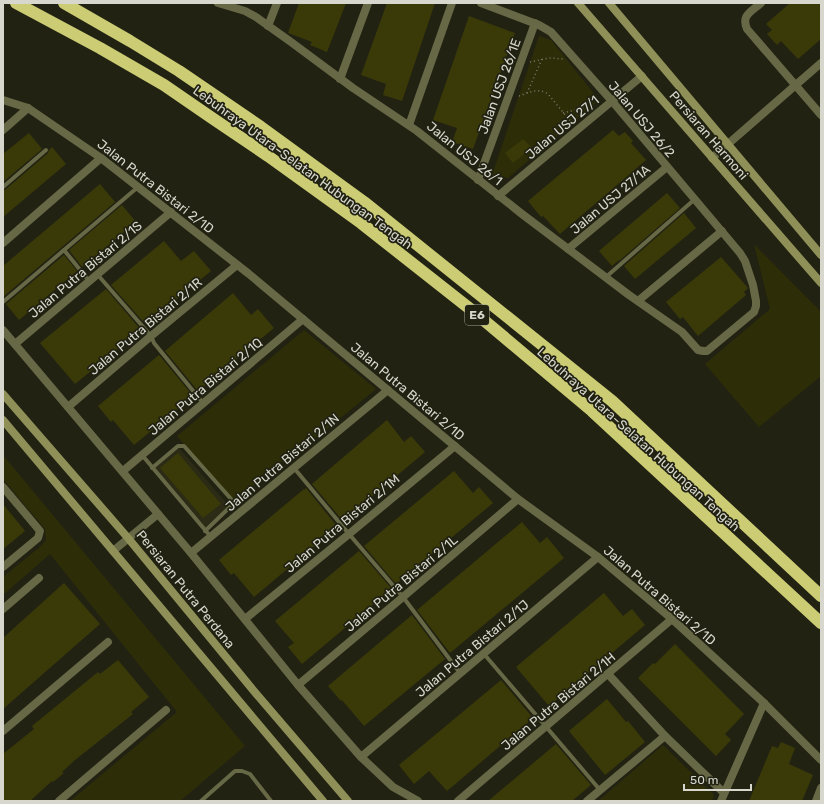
<svg xmlns="http://www.w3.org/2000/svg" width="824" height="804" font-family="Rubik,sans-serif">
	<style>
		.built { fill: #2b2b16 }
		.green { fill: #2d2d08 }
		.building { fill: #3a3a08 }
		.lines { fill: none; stroke-linecap: round; stroke-linejoin: round }
		.path { stroke: #79796d; stroke-width: 1.5; stroke-dasharray: 1 3; stroke-linecap: butt }
		.lane { stroke: #676846; stroke-width: 4 }
		.street { stroke: #676846; stroke-width: 8 }
		.secondary { stroke: #8f9058; stroke-width: 8 }
		.highway { stroke: #cbcc73; stroke-width: 12 }
		.labels { text-anchor: middle; stroke-width: 3.5; stroke-linejoin: round; paint-order: stroke }
		.shield { fill: #222213; stroke: #a1a195; stroke-width: 1 }
		.shield-label { font-size: 12px; font-weight: bold; fill: #d7d7cd }
		.street-label { font-size: 13px; fill: #d7d7cd; stroke: #222213 }
	</style>
	<rect width="100%" height="100%" fill="#222213"/>
	<polygon class="built" points="179,448 229,506 205,527 155,468"/>
	<g class="green">
		<polygon points="539,36 551,40 599,100 508,178 492,175"/>
		<polygon points="754,244 821,312 821,376 759,427 705,364 770,309"/>
		<polygon points="304,330 376,389 331,426 279,464 232,504 177,436"/>
		<polygon points="3,455 245,746 180,801 70,801 177,712 50,554 3,595 3,577 41,546 46,540 45,529 3,479"/>
		<polygon points="663,745 714,795 712,801 598,801"/>
	</g>
	<g class="building">
		<polygon points="299,3 346,3 327,52 310,45 312,42 288,33"/>
		<polygon points="387,3 435,3 402,101 383,95 386,84 361,75"/>
		<polygon points="790,3 821,3 821,39 798,59 781,41 777,45 767,34 772,30 766,24"/>
		<polygon points="469,16 515,33 473,149 452,142 457,128 433,120"/>
		<polygon points="613,130 619,136 625,132 633,141 631,143 646,160 560,234 543,216 541,217 528,201"/>
		<polygon points="29,133 42,149 3,182 3,154"/>
		<polygon points="523,139 532,148 513,163 505,153"/>
		<polygon points="52,147 66,164 3,217 3,190 5,190 48,153 49,150"/>
		<polygon points="100,184 115,202 3,297 3,266"/>
		<polygon points="667,193 680,208 619,261 619,260 612,266 599,251"/>
		<polygon points="122,205 136,222 82,267 69,250"/>
		<polygon points="684,213 696,228 635,279 624,266"/>
		<polygon points="164,241 181,261 194,251 211,271 146,325 111,285"/>
		<polygon points="64,255 77,271 19,320 6,304"/>
		<polygon points="721,257 748,288 744,292 746,295 698,336 683,317 680,319 666,302"/>
		<polygon points="106,289 140,329 138,331 139,332 75,384 40,343"/>
		<polygon points="233,293 251,315 258,309 274,328 198,391 165,351"/>
		<polygon points="159,355 193,396 134,445 113,420 111,422 98,406"/>
		<polygon points="387,420 404,442 411,436 425,452 343,521 312,484"/>
		<polygon points="178,453 221,504 203,518 160,468"/>
		<polygon points="454,471 473,493 479,487 493,503 396,584 364,546"/>
		<polygon points="306,488 337,526 336,527 336,528 254,597 234,573 231,575 219,560 304,489 304,490"/>
		<polygon points="3,504 25,531 3,549"/>
		<polygon points="522,522 540,543 547,537 564,558 450,653 417,610"/>
		<polygon points="359,551 391,588 389,590 389,591 302,664 288,647 294,643 275,621"/>
		<polygon points="64,583 100,624 3,709 3,638"/>
		<polygon points="604,593 623,616 632,609 645,625 549,706 516,667"/>
		<polygon points="412,615 445,659 364,726 342,700 341,701 328,686"/>
		<polygon points="675,644 744,714 725,734 731,740 716,756 638,678 653,663 655,664"/>
		<polygon points="118,660 149,697 131,712 133,714 75,760 62,772 64,773 53,782 52,781 30,801 3,801 3,754 34,729 32,726 98,672 100,674"/>
		<polygon points="501,680 533,718 447,791 429,771 414,784 399,765"/>
		<polygon points="607,699 626,722 628,721 645,742 605,775 569,731"/>
		<polygon points="781,742 795,748 789,764 813,775 802,801 749,801 772,746 778,748"/>
		<polygon points="556,744 591,785 572,801 488,801"/>
	</g>
	<g class="lines">
		<g class="path">
			<polyline points="530,62 549,58 564,59"/>
			<polyline points="527,93 542,59"/>
			<path d="M 519,96 C 528,93 539,87 548,94 L 572,123"/>
			<polyline points="563,113 593,105"/>
		</g>
		<g class="lane">
			<polyline points="3,187 46,150"/>
			<polyline points="64,250 89,281"/>
			<polyline points="97,274 151,336 154,343 203,403"/>
			<polyline points="606,277 695,199"/>
			<polyline points="3,302 138,187"/>
			<polyline points="142,455 211,537"/>
			<polyline points="152,468 178,446 184,446 232,500 232,505 205,531"/>
			<polyline points="294,468 349,534 403,597 460,673"/>
			<polyline points="484,654 600,790"/>
			<polyline points="201,801 235,771 242,771 250,774 271,801"/>
		</g>
		<g class="street">
			<polyline points="218,3 245,11 256,17 291,42 353,88 417,131 522,214 629,295 682,332 698,350 703,351 707,351 754,312 756,306 756,301 753,285 745,261 740,253 612,101 551,32 539,25 481,3"/>
			<path d="M 761,3 C 751,12 741,15 747,29 L 821,115"/>
			<polyline points="268,26 277,3"/>
			<polyline points="340,79 368,3"/>
			<polyline points="3,100 28,108 101,158 249,274 518,499 598,557 672,619 764,703 821,760"/>
			<polyline points="409,125 452,3"/>
			<polyline points="3,130 28,108"/>
			<polyline points="712,158 821,63"/>
			<polyline points="478,180 535,23"/>
			<polyline points="498,196 642,76"/>
			<polyline points="3,243 101,158"/>
			<polyline points="568,249 667,167"/>
			<polyline points="638,301 722,231"/>
			<polyline points="3,330 191,553 298,685 361,757 393,787 418,801"/>
			<polyline points="15,344 171,212"/>
			<polyline points="68,407 151,336 237,265"/>
			<polyline points="123,471 303,319"/>
			<polyline points="3,487 40,531 38,538 3,567"/>
			<polyline points="113,551 158,514"/>
			<polyline points="191,553 388,390"/>
			<polyline points="3,609 39,578"/>
			<polyline points="245,619 349,534 455,446"/>
			<polyline points="608,674 665,736 724,793"/>
			<polyline points="298,685 403,597 518,499"/>
			<polyline points="3,731 108,642"/>
			<polyline points="361,757 598,557"/>
			<polyline points="59,801 166,710"/>
			<polyline points="458,801 672,619"/>
			<polyline points="587,801 665,736"/>
			<polyline points="721,801 764,703"/>
			<polyline points="816,801 821,788"/>
		</g>
		<g class="secondary">
			<polyline points="578,3 821,283"/>
			<polyline points="609,3 821,255"/>
			<polyline points="3,394 128,538 253,690 348,801"/>
			<polyline points="3,420 323,801"/>
		</g>
		<g class="highway">
			<polyline points="16,3 100,48 164,85 212,118 268,156 361,223 474,312 592,411 821,623"/>
			<polyline points="64,3 130,41 179,71 261,127 364,202 612,401 821,596"/>
		</g>
	</g>
	<g class="labels">
		<rect class="shield" x="465" y="305" width="24" height="20" rx="3"/>
		<g class="shield-label">
			<text x="477" y="319">E6</text>
		</g>
		<g class="street-label">
			<text transform="translate(499 86) rotate(-70)" y="5">Jalan USJ 26/1E</text>
			<text transform="translate(642 119) rotate(50)" y="5">Jalan USJ 26/2</text>
			<text transform="translate(562 127) rotate(-40)" y="5">Jalan USJ 27/1</text>
			<text transform="translate(709 135) rotate(49)" y="5">Persiaran Harmoni</text>
			<text transform="translate(465 153) rotate(39)" y="5">Jalan USJ 26/1</text>
			<text transform="translate(303 167) rotate(36)" y="5">Lebuhraya Utara–Selatan Hubungan Tengah</text>
			<text transform="translate(156 186) rotate(38)" y="5">Jalan Putra Bistari 2/1D</text>
			<text transform="translate(610 199) rotate(-40)" y="5">Jalan USJ 27/1A</text>
			<text transform="translate(85 269) rotate(-40)" y="5">Jalan Putra Bistari 2/1S</text>
			<text transform="translate(145 326) rotate(-40)" y="5">Jalan Putra Bistari 2/1R</text>
			<text transform="translate(205 386) rotate(-40)" y="5">Jalan Putra Bistari 2/1Q</text>
			<text transform="translate(408 391) rotate(40)" y="5">Jalan Putra Bistari 2/1D</text>
			<text transform="translate(639 439) rotate(42)" y="5">Lebuhraya Utara–Selatan Hubungan Tengah</text>
			<text transform="translate(282 462) rotate(-40)" y="5">Jalan Putra Bistari 2/1N</text>
			<text transform="translate(342 523) rotate(-40)" y="5">Jalan Putra Bistari 2/1M</text>
			<text transform="translate(401 583) rotate(-40)" y="5">Jalan Putra Bistari 2/1L</text>
			<text transform="translate(186 589) rotate(51)" y="5">Persiaran Putra Perdana</text>
			<text transform="translate(660 595) rotate(41)" y="5">Jalan Putra Bistari 2/1D</text>
			<text transform="translate(472 648) rotate(-40)" y="5">Jalan Putra Bistari 2/1J</text>
			<text transform="translate(558 701) rotate(-40)" y="5">Jalan Putra Bistari 2/1H</text>
		</g>
	</g>
	<rect width="824" height="804" fill="none" stroke="#d7d7cd" stroke-width="8"/>
	<path d="M684 784v6h67v-6" fill="none" stroke="#d7d7cd" stroke-width="2"/>
	<text x="690" y="784" font-size="12" fill="#d7d7cd" stroke="#222213" stroke-width="3" paint-order="stroke">50 m</text>
</svg>
